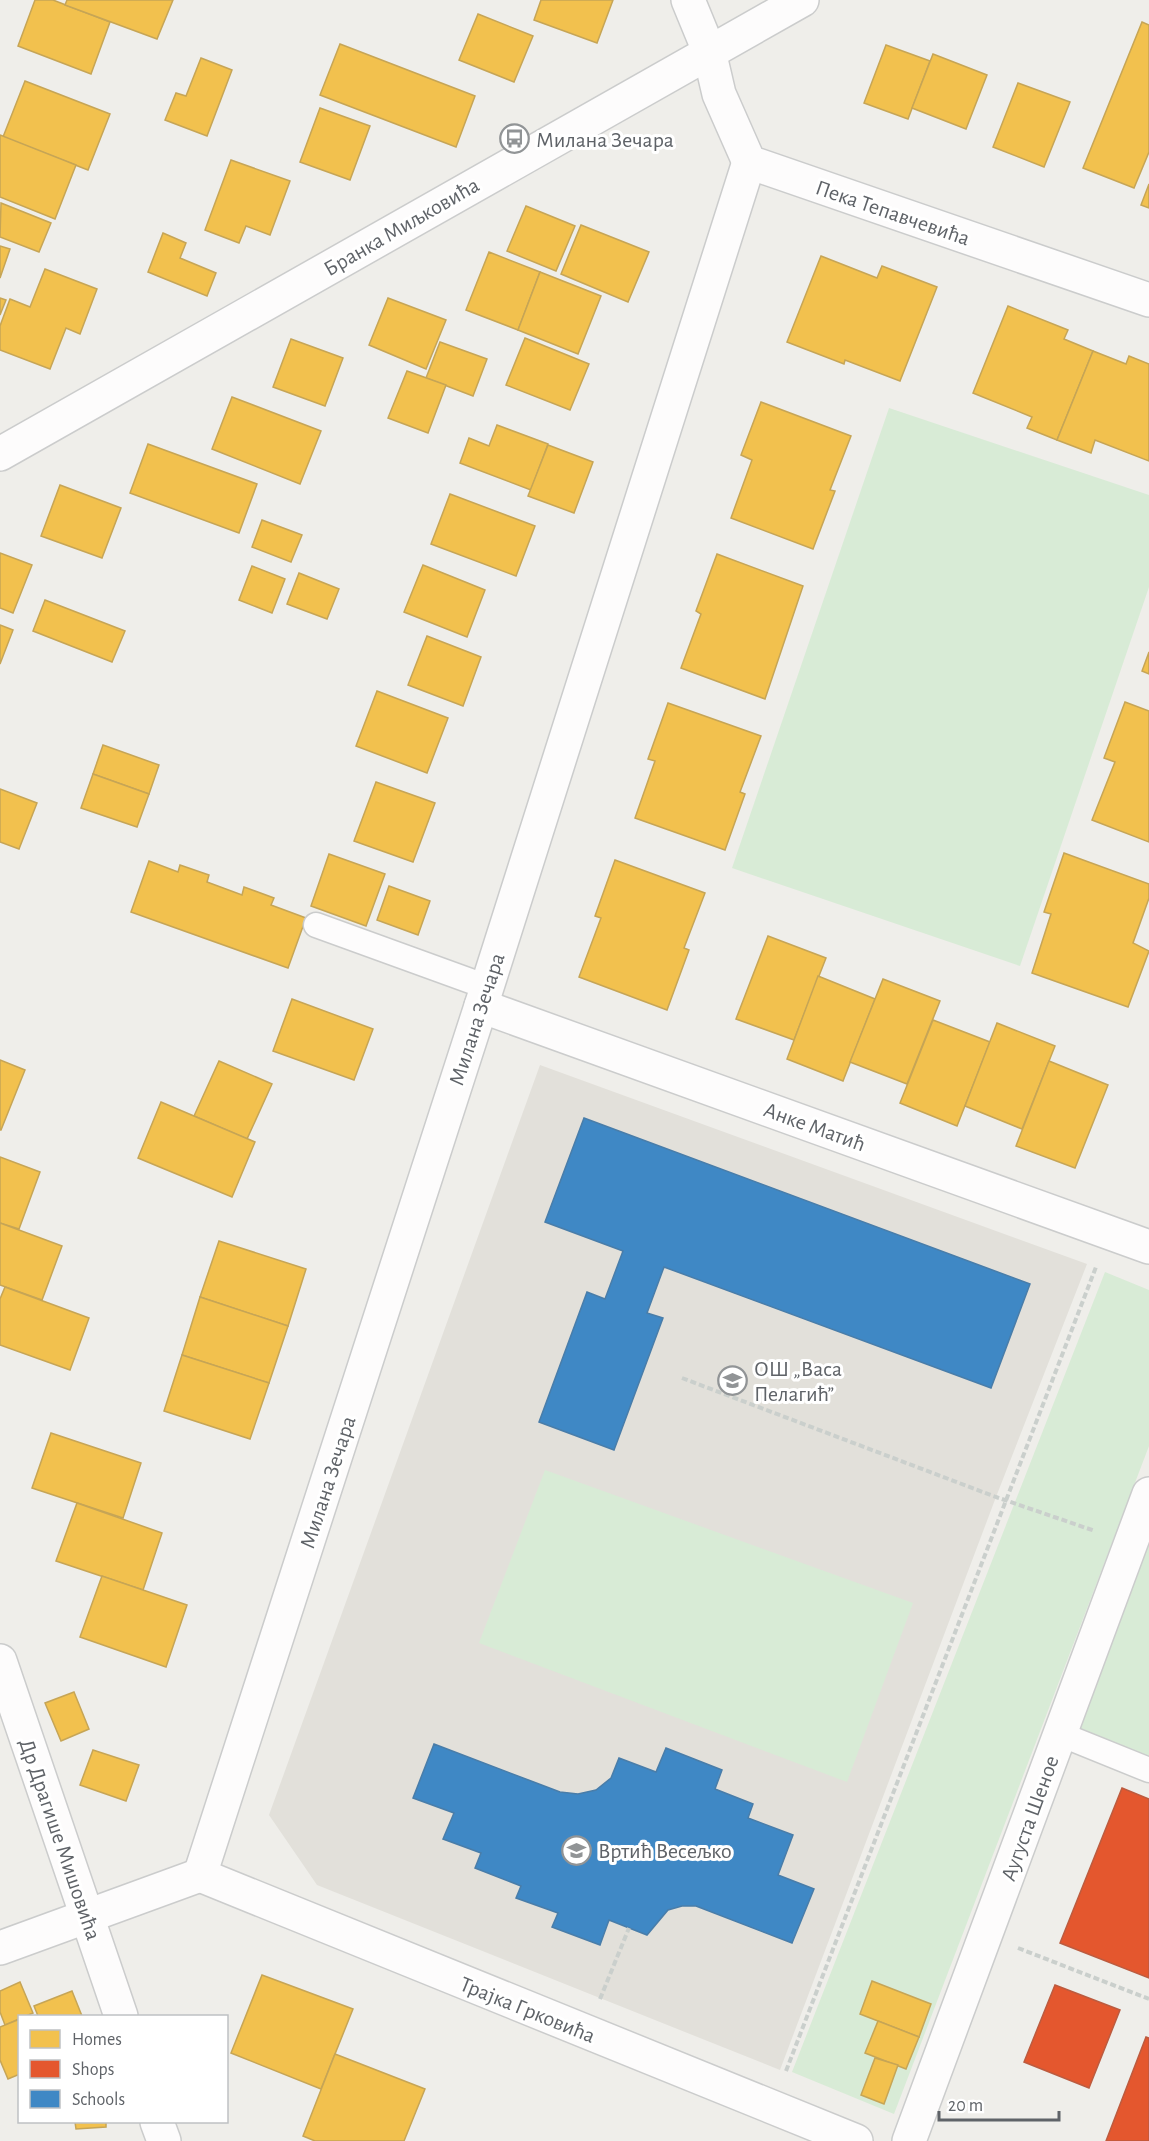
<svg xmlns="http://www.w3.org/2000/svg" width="1149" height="2141" font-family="'Alegreya Sans',sans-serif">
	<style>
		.education { fill: #e2e0da }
		.green { fill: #d8ebd6 }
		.homes { fill: #f2c14e; stroke: #c6a556; stroke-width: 1.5 }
		.shops { fill: #e4572e; stroke: #bc5b3f; stroke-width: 1.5 }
		.schools { fill: #3f88c5; stroke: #497da9; stroke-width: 1.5 }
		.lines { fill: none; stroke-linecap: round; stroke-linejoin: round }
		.service-casing { stroke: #cbcccc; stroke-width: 27 }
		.minor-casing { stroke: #cbcccc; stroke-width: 36 }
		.tertiary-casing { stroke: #cbcccc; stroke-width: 36 }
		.path { stroke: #cacfcc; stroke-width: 4; stroke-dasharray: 6 3; stroke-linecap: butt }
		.service { stroke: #fdfcfc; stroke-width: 24 }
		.minor { stroke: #fdfcfc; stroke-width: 33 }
		.tertiary { stroke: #fdfcfc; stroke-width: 33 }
		.labels { text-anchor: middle; stroke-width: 6; stroke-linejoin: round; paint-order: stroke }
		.poi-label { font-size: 22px; fill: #5f6368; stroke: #fff; text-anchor: start }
		.street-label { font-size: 22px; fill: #5f6368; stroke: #fff }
	</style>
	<rect width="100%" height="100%" fill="#efeeea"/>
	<polygon class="education" points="540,1065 1087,1264 996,1497 780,2070 317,1885 269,1815"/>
	<g class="green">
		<polygon points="889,408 1149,495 1149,587 1020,966 732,868"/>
		<polygon points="1105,1272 1149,1290 1149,1446 894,2114 792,2072"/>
		<polygon points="545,1470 913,1603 847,1782 479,1643"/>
		<polygon points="1149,1535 1149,1770 1060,1734"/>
	</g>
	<g class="homes">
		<polygon points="35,0 53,0 110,22 91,74 18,46"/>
		<polygon points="67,0 173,0 157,39 65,5"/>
		<polygon points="541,0 613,0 597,43 534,20"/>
		<polygon points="478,14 533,36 514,82 459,60"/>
		<polygon points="1142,22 1149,25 1149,152 1134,188 1083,168"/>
		<polygon points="340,44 475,96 456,147 320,95"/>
		<polygon points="886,45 930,61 908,119 864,103"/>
		<polygon points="933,54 987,75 966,129 912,108"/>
		<polygon points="201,58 232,70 207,136 165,120 176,93 186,96"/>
		<polygon points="25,81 110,114 88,170 3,137"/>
		<polygon points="1018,83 1070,102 1044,167 993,147"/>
		<polygon points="320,108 370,126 350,180 300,162"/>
		<polygon points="0,135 76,165 55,219 0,197"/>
		<polygon points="231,160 290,181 270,235 246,226 239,243 205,230"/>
		<polygon points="1149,184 1149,208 1141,205"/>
		<polygon points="1,203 51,223 39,252 0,237"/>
		<polygon points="526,206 575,226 556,271 507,251"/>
		<polygon points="581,225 649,252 628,302 561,274"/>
		<polygon points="163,233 186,243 180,258 216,273 207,296 148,272"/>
		<polygon points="0,246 10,249 0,278"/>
		<polygon points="489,252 540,272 518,330 466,310"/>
		<polygon points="821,256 877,278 882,266 937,287 900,381 845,360 844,364 787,342"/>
		<polygon points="45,269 97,289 80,334 66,328 50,369 0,350 0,326 10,299 30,307"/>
		<polygon points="540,272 601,296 578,354 518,330"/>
		<polygon points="0,298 6,300 0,315"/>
		<polygon points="388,298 446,320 426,369 369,345"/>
		<polygon points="1008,306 1068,330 1064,339 1093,351 1057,440 1027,428 1032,417 973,393"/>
		<polygon points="525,338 589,364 570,410 506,385"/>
		<polygon points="291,339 343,358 325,406 273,387"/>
		<polygon points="440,342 487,359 473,396 426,378"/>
		<polygon points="1093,351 1126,364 1129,356 1149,364 1149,461 1095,440 1091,453 1057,440"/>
		<polygon points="407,371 446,385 428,433 388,418"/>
		<polygon points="232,397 321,431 300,484 212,449"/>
		<polygon points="761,402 851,436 830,490 835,491 813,549 731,518 752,460 741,455"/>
		<polygon points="497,425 548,444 531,490 460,463 469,438 489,446"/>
		<polygon points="148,444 257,484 239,533 130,493"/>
		<polygon points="548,445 593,462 574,513 528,496"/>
		<polygon points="60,485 121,508 102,558 41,536"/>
		<polygon points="450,494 535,526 516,576 431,544"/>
		<polygon points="262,520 302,535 291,562 252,547"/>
		<polygon points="0,553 32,565 13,613 0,608"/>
		<polygon points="717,554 803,586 765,699 681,668 701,614 696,611"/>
		<polygon points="423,565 485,590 467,637 404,612"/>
		<polygon points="252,566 285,579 272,613 239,600"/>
		<polygon points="299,573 339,589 327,619 287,604"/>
		<polygon points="45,600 125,631 112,662 33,631"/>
		<polygon points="0,625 13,630 0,664"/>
		<polygon points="427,636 481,657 463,706 408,685"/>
		<polygon points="1149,652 1149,674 1142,671"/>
		<polygon points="377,691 448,718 427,773 356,746"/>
		<polygon points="1125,702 1149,711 1149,842 1092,820 1115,762 1104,758"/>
		<polygon points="668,703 761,736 740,792 745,794 725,850 635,818 655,761 648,759"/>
		<polygon points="103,745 159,765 149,794 93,774"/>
		<polygon points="93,774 149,794 137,827 81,808"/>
		<polygon points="376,782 435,803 413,862 354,841"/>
		<polygon points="0,789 37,803 19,849 0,842"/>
		<polygon points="1064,853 1149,884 1149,898 1133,943 1149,951 1128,1007 1032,973 1051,914 1044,912"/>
		<polygon points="329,854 385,874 366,926 311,906"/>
		<polygon points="615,860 705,893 684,948 689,950 667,1010 579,977 601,918 595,916"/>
		<polygon points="149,861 178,872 180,865 209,875 207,882 242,895 244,887 274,898 271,905 306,918 288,968 131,912"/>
		<polygon points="389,886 430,901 418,935 377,920"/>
		<polygon points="768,936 826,958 794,1040 736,1019"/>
		<polygon points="818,976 875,999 843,1081 787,1059"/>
		<polygon points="883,979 940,1001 907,1084 850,1062"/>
		<polygon points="292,999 373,1029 354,1080 273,1051"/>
		<polygon points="933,1020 990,1042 957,1126 900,1103"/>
		<polygon points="997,1023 1055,1046 1022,1129 965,1106"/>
		<polygon points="0,1060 25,1070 1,1130 0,1130"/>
		<polygon points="219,1061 272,1084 247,1139 194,1116"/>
		<polygon points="1049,1061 1108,1085 1075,1168 1016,1146"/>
		<polygon points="161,1102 255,1142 232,1197 138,1158"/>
		<polygon points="0,1157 40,1172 19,1229 0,1223"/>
		<polygon points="0,1223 62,1246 42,1300 0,1285"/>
		<polygon points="219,1241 306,1269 288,1326 200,1297"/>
		<polygon points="5,1287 89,1318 70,1370 0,1345 0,1299"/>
		<polygon points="200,1297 288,1326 269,1383 182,1355"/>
		<polygon points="182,1355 269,1383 250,1439 164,1411"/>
		<polygon points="51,1433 141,1463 123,1518 32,1488"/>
		<polygon points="77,1503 162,1533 143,1590 56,1561"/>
		<polygon points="102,1576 187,1605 166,1667 80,1637"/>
		<polygon points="74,1692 89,1729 61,1741 45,1703"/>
		<polygon points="93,1750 139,1765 126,1801 80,1785"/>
		<polygon points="262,1975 353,2009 321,2089 231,2053"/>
		<polygon points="872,1981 931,2004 919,2037 860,2014"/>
		<polygon points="20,1982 33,2013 5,2025 0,2012 0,1991"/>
		<polygon points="72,1991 82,2016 38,2016 34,2006"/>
		<polygon points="20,2019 20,2074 8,2079 0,2060 0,2027"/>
		<polygon points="878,2021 919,2037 906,2069 865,2053"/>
		<polygon points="335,2054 425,2089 404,2141 315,2141 303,2136"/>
		<polygon points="875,2058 898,2065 884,2104 861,2095"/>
		<polygon points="75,2122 106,2122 106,2127 76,2129"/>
	</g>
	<g class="shops">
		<polygon points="1122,1788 1149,1799 1149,1978 1060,1943"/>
		<polygon points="1055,1985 1120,2010 1089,2088 1024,2062"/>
		<polygon points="1146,2037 1149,2038 1149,2141 1106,2141"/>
	</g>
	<g class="schools">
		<polygon points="584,1118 1030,1284 991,1388 664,1267 647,1313 663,1318 614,1450 539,1422 587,1292 605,1299 623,1251 545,1222"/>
		<polygon points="434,1744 560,1792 578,1794 596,1790 611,1778 619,1758 656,1772 666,1748 722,1770 715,1789 753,1804 748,1818 793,1835 778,1875 814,1889 792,1943 696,1906 682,1906 668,1910 647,1935 609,1920 600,1945 552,1927 558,1913 516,1898 521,1886 475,1868 481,1853 443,1839 454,1813 413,1798"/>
	</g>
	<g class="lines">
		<defs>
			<g id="service">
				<polyline points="316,925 487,987"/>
				<polyline points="1060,1734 1149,1770"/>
			</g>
			<g id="minor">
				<polyline points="688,0 709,51 719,94 749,162 1149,300"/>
				<polyline points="481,1006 1149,1247"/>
				<polyline points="200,1875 481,1006 749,162"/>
				<polyline points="200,1875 856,2141"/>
				<polyline points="0,1948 200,1875"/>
				<polyline points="909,2141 1149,1494"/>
			</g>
			<g id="tertiary">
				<polyline points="0,454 802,0"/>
				<polyline points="0,1661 121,2016"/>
				<polyline points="157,2122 164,2141"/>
			</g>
		</defs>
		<use href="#service" class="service-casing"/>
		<use href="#minor" class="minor-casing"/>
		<use href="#tertiary" class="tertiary-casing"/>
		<g class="path">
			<polyline points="682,1378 996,1497 1095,1531"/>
			<polyline points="1018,1948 1149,1999"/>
			<polyline points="600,1999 629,1928"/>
			<polyline points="786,2071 1096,1267"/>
		</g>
		<use href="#service" class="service"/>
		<use href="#minor" class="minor"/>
		<use href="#tertiary" class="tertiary"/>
	</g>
	<defs>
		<symbol id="bus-ring" viewBox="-11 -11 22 22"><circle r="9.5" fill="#fff" stroke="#919496" stroke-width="1.5"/><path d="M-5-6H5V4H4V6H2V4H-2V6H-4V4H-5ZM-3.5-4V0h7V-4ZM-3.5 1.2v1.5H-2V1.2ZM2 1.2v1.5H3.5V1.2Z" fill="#919496"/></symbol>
		<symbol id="school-ring" viewBox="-11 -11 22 22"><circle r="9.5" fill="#fff" stroke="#919496" stroke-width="1.5"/><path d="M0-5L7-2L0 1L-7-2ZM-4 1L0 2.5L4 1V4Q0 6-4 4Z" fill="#919496"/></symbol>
	</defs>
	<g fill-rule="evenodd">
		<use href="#bus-ring" x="498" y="122" width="33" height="33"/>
		<use href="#school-ring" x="716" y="1364" width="33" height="33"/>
		<use href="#school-ring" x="560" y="1834" width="33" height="33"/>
	</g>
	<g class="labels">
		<g class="poi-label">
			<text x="536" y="147">Милана Зечара</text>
			<text x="754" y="1376">ОШ „Васа<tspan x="754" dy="25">Пелагић”</tspan></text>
			<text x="598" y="1858">Вртић Весељко</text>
		</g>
		<g class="street-label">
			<text transform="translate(893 212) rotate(19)" y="8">Пека Тепавчевића</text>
			<text transform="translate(401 226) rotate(-30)" y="8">Бранка Миљковића</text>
			<text transform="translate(476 1019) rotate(-72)" y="8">Милана Зечара</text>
			<text transform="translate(815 1126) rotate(20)" y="8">Анке Матић</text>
			<text transform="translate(327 1482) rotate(-72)" y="8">Милана Зечара</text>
			<text transform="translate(1029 1818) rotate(-70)" y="8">Аугуста Шеное</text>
			<text transform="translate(61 1839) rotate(71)" y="8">Др Драгише Мишовића</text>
			<text transform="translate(528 2009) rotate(22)" y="8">Трајка Грковића</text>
		</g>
	</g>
	<rect x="18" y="2015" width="210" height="108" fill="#ffffff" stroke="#bfc1c3" stroke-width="1.5"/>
	<rect x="30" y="2030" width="30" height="18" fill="#f2c14e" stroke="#bfc1c3" stroke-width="1.5"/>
	<text x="72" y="2045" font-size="18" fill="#5f6368">Homes</text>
	<rect x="30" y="2060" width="30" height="18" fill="#e4572e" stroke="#bfc1c3" stroke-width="1.5"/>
	<text x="72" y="2075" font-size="18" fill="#5f6368">Shops</text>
	<rect x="30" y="2090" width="30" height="18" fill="#3f88c5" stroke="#bfc1c3" stroke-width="1.5"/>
	<text x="72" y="2105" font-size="18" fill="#5f6368">Schools</text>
	<path d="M939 2111v9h120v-9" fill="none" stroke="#5f6368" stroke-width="3"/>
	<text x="948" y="2111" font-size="18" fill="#5f6368" stroke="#ffffff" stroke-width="4.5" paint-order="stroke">20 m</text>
</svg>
